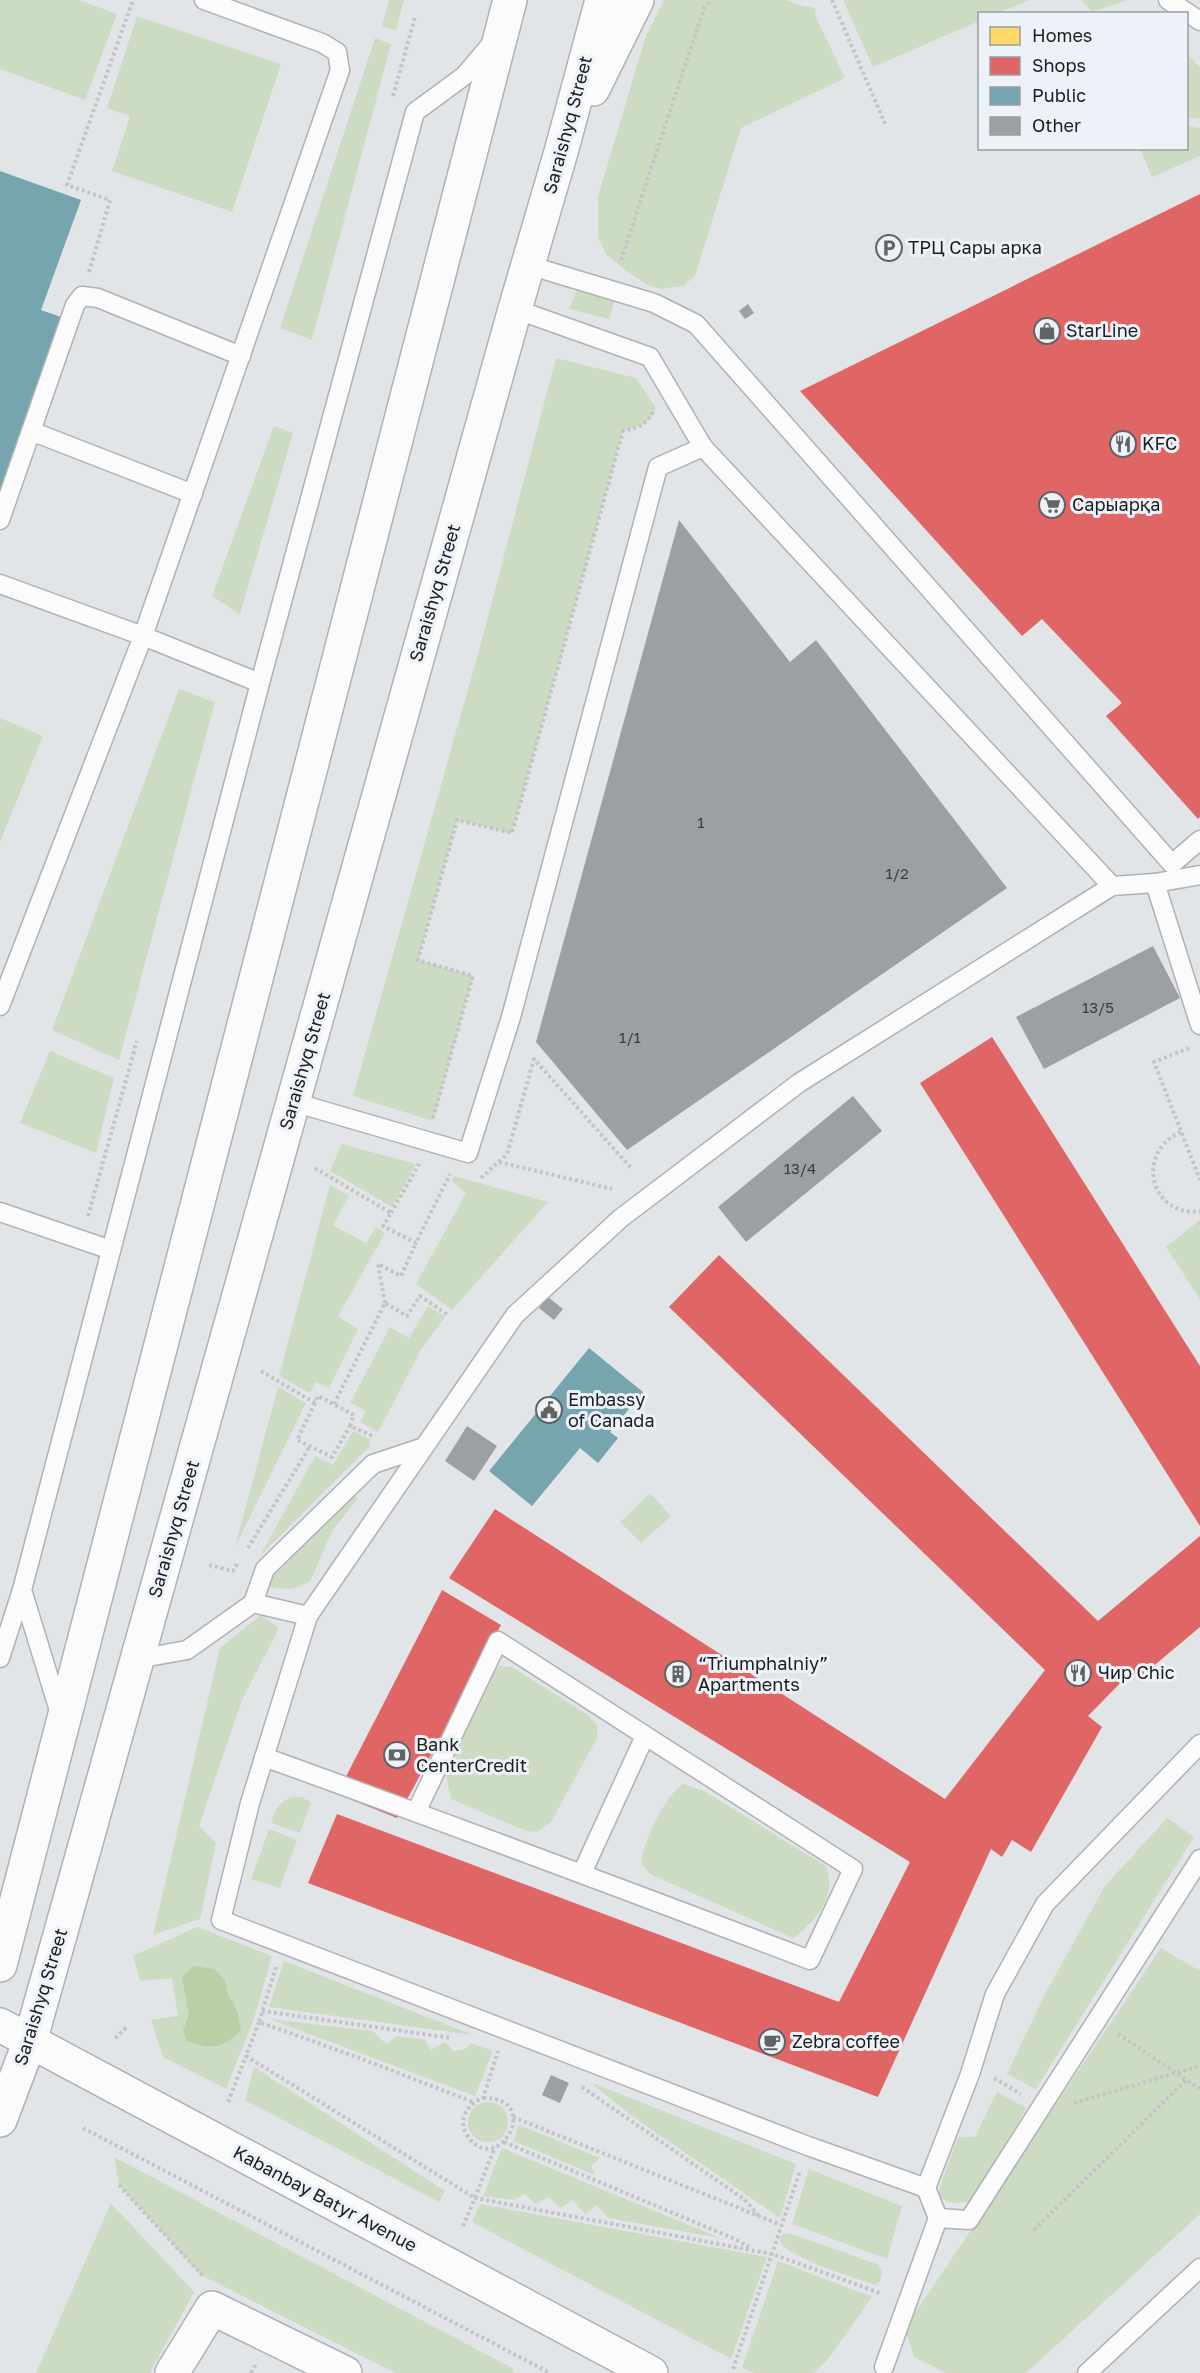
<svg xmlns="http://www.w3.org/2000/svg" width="1200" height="2373" font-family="'Golos Text',sans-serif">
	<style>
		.green { fill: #ccdcc2 }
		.forest { fill: #b9d0a7 }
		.homes { fill: #ffd966 }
		.shops { fill: #e06666 }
		.public { fill: #76a5af }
		.building { fill: #9da0a2 }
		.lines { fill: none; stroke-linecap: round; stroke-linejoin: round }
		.lane-casing { stroke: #afb1b4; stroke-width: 21 }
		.street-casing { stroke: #afb1b4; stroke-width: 36 }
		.secondary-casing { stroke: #afb1b4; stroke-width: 36 }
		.path { stroke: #c2c4c5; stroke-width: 4; stroke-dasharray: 3 3; stroke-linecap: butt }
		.lane { stroke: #fbfbfc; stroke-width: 18 }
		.street { stroke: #fbfbfc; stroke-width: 33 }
		.secondary { stroke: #fbfbfc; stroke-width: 33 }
		.labels { text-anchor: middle; stroke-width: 6; stroke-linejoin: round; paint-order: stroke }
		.number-label { font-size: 15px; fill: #3c3e40 }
		.street-label { font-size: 18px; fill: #1b1d1f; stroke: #ecf2f8 }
		.poi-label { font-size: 18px; fill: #1b1d1f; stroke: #ecf2f8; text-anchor: start }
	</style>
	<rect width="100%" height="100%" fill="#e2e5e8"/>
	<g class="green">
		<polygon points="0,0 79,0 117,14 85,100 0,69"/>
		<polygon points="389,0 404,0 396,30 382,26"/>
		<polygon points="664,0 787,0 799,5 816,8 815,15 845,78 741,128 695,276 683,286 661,289 649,286 626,271 606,254 598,237 598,197 646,35"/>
		<polygon points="843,0 1030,0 998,13 980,14 979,21 873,67"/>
		<polygon points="1081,0 1127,0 1092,12"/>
		<polygon points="137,16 281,64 232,212 112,171 130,116 107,108"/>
		<polygon points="375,38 391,44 312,340 280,328"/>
		<polygon points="1186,53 1200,68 1200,119 1187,117"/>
		<polygon points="1187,126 1200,128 1200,156 1152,177 1140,149 1186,148"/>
		<polygon points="579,286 615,299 609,319 569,309"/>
		<path d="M 556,358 L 636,378 L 656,408 C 647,425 641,426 623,431 L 512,833 L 457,820 L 418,960 L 473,976 L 433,1121 L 353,1096 L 480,647 Z"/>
		<polygon points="274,426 293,433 240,614 212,596"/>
		<polygon points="179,689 215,702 119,1060 52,1030"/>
		<polygon points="0,718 43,736 0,842"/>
		<polygon points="50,1051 114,1078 96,1153 20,1123"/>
		<polygon points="342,1144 416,1164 392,1207 330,1171"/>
		<polygon points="454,1176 548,1202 452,1310 416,1284 466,1193 452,1181"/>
		<polygon points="330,1185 349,1196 333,1225 366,1243 376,1227 385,1233 338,1316 358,1329 329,1388 316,1382 310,1393 279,1376"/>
		<polygon points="1200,1220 1200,1299 1166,1247"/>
		<polygon points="428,1306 445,1317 422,1348 378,1432 360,1422 366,1411 350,1403 390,1327 409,1338"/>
		<polygon points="278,1387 306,1403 235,1547"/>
		<polygon points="353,1431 370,1439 370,1446 260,1556 315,1456 333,1465"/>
		<polygon points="650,1493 671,1516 641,1543 620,1522"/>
		<polygon points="352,1496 358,1498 332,1531 310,1582 292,1589 265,1587 279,1569"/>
		<polygon points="261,1615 279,1628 242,1700 199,1826 216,1843 200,1919 153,1935 220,1648"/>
		<polygon points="500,1666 512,1667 588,1715 597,1725 597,1738 551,1822 537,1832 526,1831 451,1799 446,1774 453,1752 494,1669"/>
		<path d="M 683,1784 L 704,1791 L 826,1866 C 837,1895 817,1921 793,1938 L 650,1874 L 641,1862 C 644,1841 665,1795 683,1784 Z"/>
		<path d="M 292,1797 L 301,1797 L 311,1802 L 300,1833 L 271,1823 C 275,1810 279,1801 292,1797 Z"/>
		<polygon points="1167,1818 1194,1837 1036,2089 1007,2074 1046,1992 1105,1886"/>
		<polygon points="269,1829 297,1840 280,1888 251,1879"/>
		<polygon points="197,1927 272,1956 254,2019 226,2089 163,2057 151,2020 178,2016 172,1978 140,1981 133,1956"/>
		<polygon points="1161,1948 1200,1971 1200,2214 1026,2373 946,2373 914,2357 905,2328"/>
		<polygon points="284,1961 473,2035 269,2007"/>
		<polygon points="269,2019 373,2031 386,2044 397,2036 425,2040 431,2050 445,2042 454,2051 465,2049 471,2043 493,2051 475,2096"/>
		<polygon points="254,2067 445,2191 439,2202 245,2100"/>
		<polygon points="590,2082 796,2164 780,2218 629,2114"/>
		<path d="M 997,2092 L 1026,2108 L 976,2200 C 960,2203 950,2206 937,2195 L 958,2137 L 975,2137 Z"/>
		<circle cx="488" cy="2122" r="20"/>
		<polygon points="519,2125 600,2158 591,2166 595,2175 513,2141"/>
		<polygon points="502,2148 720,2238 608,2218 597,2205 585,2214 573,2200 561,2208 548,2197 536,2204 524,2194 514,2200 483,2196"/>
		<polygon points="114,2157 512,2368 514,2373 396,2373 201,2275 119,2185"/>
		<polygon points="809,2169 902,2206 887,2259 792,2224"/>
		<polygon points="111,2203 194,2292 150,2373 36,2373"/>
		<polygon points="480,2204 767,2257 731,2359 472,2222"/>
		<path d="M 789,2233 L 877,2264 L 882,2272 L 880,2281 L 875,2285 C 853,2277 793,2260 780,2242 L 782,2234 Z"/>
		<polygon points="778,2261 872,2297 826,2362 813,2373 754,2373 742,2368"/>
	</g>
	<path class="forest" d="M 194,1966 L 214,1969 L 225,1980 L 228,1996 L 233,2002 L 238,2014 L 241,2030 C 223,2049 210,2050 187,2041 L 183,2031 L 189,2014 L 182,1977 Z"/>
	<g class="homes">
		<polygon points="708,740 784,837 695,907 619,809"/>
		<polygon points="902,790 980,886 892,957 815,861"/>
		<polygon points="637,955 713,1052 624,1122 548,1024"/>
	</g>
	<g class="shops">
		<polygon points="1200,194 1200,817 1198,819 1106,716 1122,703 1042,619 1022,636 800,391"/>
		<polygon points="992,1037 1200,1366 1200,1526 920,1083"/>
		<polygon points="719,1255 1098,1621 1200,1536 1200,1627 1138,1679 1132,1671 1088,1716 1102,1727 1031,1852 1012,1840 1002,1857 991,1849 878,2097 308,1883 337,1814 839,2002 910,1862 449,1578 495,1509 945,1799 1045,1670 669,1307"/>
		<polygon points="442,1590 501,1625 397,1818 337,1794"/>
	</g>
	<g class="public">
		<polygon points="0,171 81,200 41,310 64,318 0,489"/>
		<polygon points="589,1348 643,1392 610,1432 618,1438 598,1463 580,1448 532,1506 489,1471"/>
	</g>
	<g class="building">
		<polygon points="748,304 754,313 745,319 739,311"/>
		<polygon points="679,520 790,662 816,640 1007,888 627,1150 536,1042"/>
		<polygon points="1153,946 1180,998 1044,1069 1016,1017"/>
		<polygon points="853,1096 882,1131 746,1242 718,1207"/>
		<polygon points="548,1297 563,1309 554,1320 539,1308"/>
		<polygon points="467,1426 497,1446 474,1481 445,1461"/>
		<polygon points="551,2075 569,2083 560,2103 542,2095"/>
	</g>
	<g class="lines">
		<defs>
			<g id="lane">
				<polyline points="1168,0 1200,21"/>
				<polyline points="528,265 654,303 696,324 1172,864 1200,840"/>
				<polyline points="515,309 650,357 703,447 1112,886"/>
				<polyline points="31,431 193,494"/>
				<polyline points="0,520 75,305 82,296 98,298 241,356"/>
				<polyline points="0,584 143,636 260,683"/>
				<polyline points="1155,883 1200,1025"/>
				<polyline points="0,1006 143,636 340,70 337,52 322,43 204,0"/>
				<polyline points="293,1102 468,1153 511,1017 658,467 703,447"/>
				<polyline points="0,1212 111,1250"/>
				<polyline points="253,1603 265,1569 373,1464 424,1447"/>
				<polyline points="0,1658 22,1590"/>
				<polyline points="137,1659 187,1650 253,1603 308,1616"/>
				<polyline points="61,1717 22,1590 260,683 415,112 464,76 492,43"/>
				<path d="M 264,1757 C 447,1823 628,1891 810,1960 L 853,1869 L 498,1641 L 416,1812"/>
				<polyline points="582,1873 645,1736"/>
				<polyline points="926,2188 808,2146 221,1920 250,1803 308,1616 515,1315 621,1218 799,1083 1112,886 1155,883 1200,875"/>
				<polyline points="938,2218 969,2220 1200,1859"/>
				<polyline points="884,2367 938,2218 926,2188 970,2074 995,1994 1045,1904 1200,1744"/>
				<polyline points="1087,2373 1200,2268"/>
			</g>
			<polyline id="street" points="172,2373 212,2308 345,2373"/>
			<g id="secondary">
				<polyline points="593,89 637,0"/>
				<polyline points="0,1965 510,0"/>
				<polyline points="0,2025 651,2373"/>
				<polyline points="0,2120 30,2041 53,1960 515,309 561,152 602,0"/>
			</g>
		</defs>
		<use href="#lane" class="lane-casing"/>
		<use href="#street" class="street-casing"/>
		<use href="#secondary" class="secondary-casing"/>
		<g class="path">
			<polyline points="832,0 886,126"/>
			<polyline points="393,96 415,17"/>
			<polyline points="621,260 704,8 712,0"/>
			<polyline points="89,272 110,200 67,185 133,0"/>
			<polyline points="1189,1048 1154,1062 1200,1180"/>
			<path d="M 433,1118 L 473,976 L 418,960 L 457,820 L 512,833 L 623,431 C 637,428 646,426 653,412"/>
			<path d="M 1181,1132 C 1133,1153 1152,1218 1200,1211"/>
			<polyline points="499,1162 612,1189"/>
			<polyline points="315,1168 391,1213 383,1226 416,1243 450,1174"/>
			<polyline points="481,1178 507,1154 534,1059 632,1169"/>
			<polyline points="391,1213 419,1164"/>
			<polyline points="88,1216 137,1041"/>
			<polyline points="385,1303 378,1264 401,1276 416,1243"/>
			<polyline points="261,1371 315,1403 318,1396 354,1415 350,1426 375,1437"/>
			<polyline points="315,1403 297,1440 332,1457 350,1426"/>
			<polyline points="334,1404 385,1303 407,1316 420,1296 448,1315"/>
			<polyline points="248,1548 310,1446"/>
			<polyline points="209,1565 233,1571 237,1564"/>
			<polyline points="276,1967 259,2022 357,2057 473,2102"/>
			<polyline points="262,2011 452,2038"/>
			<polyline points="259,2022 246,2056 475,2198 495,2147"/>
			<polyline points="1118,2034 1200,2089"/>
			<polyline points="115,2038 128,2026"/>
			<polyline points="994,2078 1021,2094"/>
			<polyline points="582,2087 744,2199 760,2217"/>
			<path d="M 483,2098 C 546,2097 496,2181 467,2135 C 457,2119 468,2104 483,2098 L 498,2051"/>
			<polyline points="228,2102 246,2056"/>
			<polyline points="1074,2103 1200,2066"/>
			<polyline points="513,2117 781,2225"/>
			<polyline points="83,2128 550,2373"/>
			<polyline points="504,2142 735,2239 749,2247"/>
			<polyline points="119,2185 204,2277"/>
			<polyline points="463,2226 475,2198 772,2254 880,2293"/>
			<polyline points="1034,2230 1186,2080"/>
			<polyline points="733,2369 800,2171"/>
			<polyline points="251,2373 256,2364"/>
		</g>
		<use href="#lane" class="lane"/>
		<use href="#street" class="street"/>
		<use href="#secondary" class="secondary"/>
	</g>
	<defs>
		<symbol id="parking-ring" viewBox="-11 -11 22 22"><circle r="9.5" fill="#ecf2f8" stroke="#616365" stroke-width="1.5"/><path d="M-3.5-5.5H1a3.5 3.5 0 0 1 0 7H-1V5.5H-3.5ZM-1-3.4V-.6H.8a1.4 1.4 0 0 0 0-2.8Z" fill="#616365"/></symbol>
		<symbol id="shop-ring" viewBox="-11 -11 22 22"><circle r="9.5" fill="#ecf2f8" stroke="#616365" stroke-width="1.5"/><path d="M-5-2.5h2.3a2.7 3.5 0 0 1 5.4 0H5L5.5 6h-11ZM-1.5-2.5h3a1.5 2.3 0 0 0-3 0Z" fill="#616365"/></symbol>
		<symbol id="restaurant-ring" viewBox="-11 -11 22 22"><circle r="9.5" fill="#ecf2f8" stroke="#616365" stroke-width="1.5"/><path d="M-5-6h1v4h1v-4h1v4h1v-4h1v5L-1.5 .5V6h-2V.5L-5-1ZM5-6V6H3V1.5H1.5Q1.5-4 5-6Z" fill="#616365"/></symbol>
		<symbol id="supermarket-ring" viewBox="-11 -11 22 22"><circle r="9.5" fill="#ecf2f8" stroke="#616365" stroke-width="1.5"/><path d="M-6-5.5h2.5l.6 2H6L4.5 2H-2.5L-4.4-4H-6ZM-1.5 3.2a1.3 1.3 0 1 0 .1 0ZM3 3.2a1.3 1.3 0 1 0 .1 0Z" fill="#616365"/></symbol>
		<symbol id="civic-ring" viewBox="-11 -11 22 22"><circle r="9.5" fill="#ecf2f8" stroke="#616365" stroke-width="1.5"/><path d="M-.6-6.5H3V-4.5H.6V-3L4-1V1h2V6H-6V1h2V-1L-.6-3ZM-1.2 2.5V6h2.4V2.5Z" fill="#616365"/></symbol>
		<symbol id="building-ring" viewBox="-11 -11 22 22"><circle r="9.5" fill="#ecf2f8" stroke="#616365" stroke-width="1.5"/><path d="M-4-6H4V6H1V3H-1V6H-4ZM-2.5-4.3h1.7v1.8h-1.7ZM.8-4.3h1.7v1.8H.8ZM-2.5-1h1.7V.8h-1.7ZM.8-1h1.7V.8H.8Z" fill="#616365"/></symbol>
		<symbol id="bank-ring" viewBox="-11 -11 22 22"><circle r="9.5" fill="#ecf2f8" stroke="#616365" stroke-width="1.5"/><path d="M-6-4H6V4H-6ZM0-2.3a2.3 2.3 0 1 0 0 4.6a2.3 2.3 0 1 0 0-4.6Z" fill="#616365"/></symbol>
		<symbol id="cafe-ring" viewBox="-11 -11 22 22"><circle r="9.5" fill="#ecf2f8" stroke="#616365" stroke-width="1.5"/><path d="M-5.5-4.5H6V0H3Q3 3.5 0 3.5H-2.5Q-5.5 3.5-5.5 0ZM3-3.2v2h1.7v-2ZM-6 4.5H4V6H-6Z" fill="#616365"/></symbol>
	</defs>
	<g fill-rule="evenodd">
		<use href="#parking-ring" x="874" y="233" width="30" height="30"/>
		<use href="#shop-ring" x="1032" y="316" width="30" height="30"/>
		<use href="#restaurant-ring" x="1108" y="429" width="30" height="30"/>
		<use href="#supermarket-ring" x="1037" y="490" width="30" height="30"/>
		<use href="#civic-ring" x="534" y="1395" width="30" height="30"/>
		<use href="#restaurant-ring" x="1063" y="1658" width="30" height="30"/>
		<use href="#building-ring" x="663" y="1659" width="30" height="30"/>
		<use href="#bank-ring" x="382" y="1740" width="30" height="30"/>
		<use href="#cafe-ring" x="757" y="2027" width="30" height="30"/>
	</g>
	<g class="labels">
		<g class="number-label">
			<text x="701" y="828">1</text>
			<text x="897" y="879">1/2</text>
			<text x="1098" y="1013">13/5</text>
			<text x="630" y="1043">1/1</text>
			<text x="800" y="1174">13/4</text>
		</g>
		<g class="street-label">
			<text transform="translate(568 125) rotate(-75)" y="6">Saraishyq Street</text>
			<text transform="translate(435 593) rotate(-74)" y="6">Saraishyq Street</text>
			<text transform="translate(305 1061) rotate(-74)" y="6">Saraishyq Street</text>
			<text transform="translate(174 1529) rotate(-74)" y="6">Saraishyq Street</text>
			<text transform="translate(41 1997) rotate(-73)" y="6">Saraishyq Street</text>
			<text transform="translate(325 2199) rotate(28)" y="6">Kabanbay Batyr Avenue</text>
		</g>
		<g class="poi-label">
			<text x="908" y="254">ТРЦ Сары арка</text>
			<text x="1066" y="337">StarLine</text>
			<text x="1142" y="450">KFC</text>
			<text x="1072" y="511">Сарыарқа</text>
			<text x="568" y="1406">Embassy<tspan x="568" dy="21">of Canada</tspan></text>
			<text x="698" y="1670">“Triumphalniy”<tspan x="698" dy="21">Apartments</tspan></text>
			<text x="1098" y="1679">Чир Chic</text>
			<text x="416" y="1751">Bank<tspan x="416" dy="21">CenterCredit</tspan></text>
			<text x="792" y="2048">Zebra coffee</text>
		</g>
	</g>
	<rect x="978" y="12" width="210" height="138" fill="#ecf2f8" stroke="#989da1" stroke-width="1.5"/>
	<rect x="990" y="27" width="30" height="18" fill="#ffd966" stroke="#989da1" stroke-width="1.5"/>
	<text x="1032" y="42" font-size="18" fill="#1b1d1f">Homes</text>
	<rect x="990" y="57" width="30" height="18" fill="#e06666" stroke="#989da1" stroke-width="1.5"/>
	<text x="1032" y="72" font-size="18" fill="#1b1d1f">Shops</text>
	<rect x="990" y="87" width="30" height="18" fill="#76a5af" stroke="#989da1" stroke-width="1.5"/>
	<text x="1032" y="102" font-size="18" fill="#1b1d1f">Public</text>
	<rect x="990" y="117" width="30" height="18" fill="#9da0a2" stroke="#989da1" stroke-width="1.5"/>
	<text x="1032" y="132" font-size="18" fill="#1b1d1f">Other</text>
</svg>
